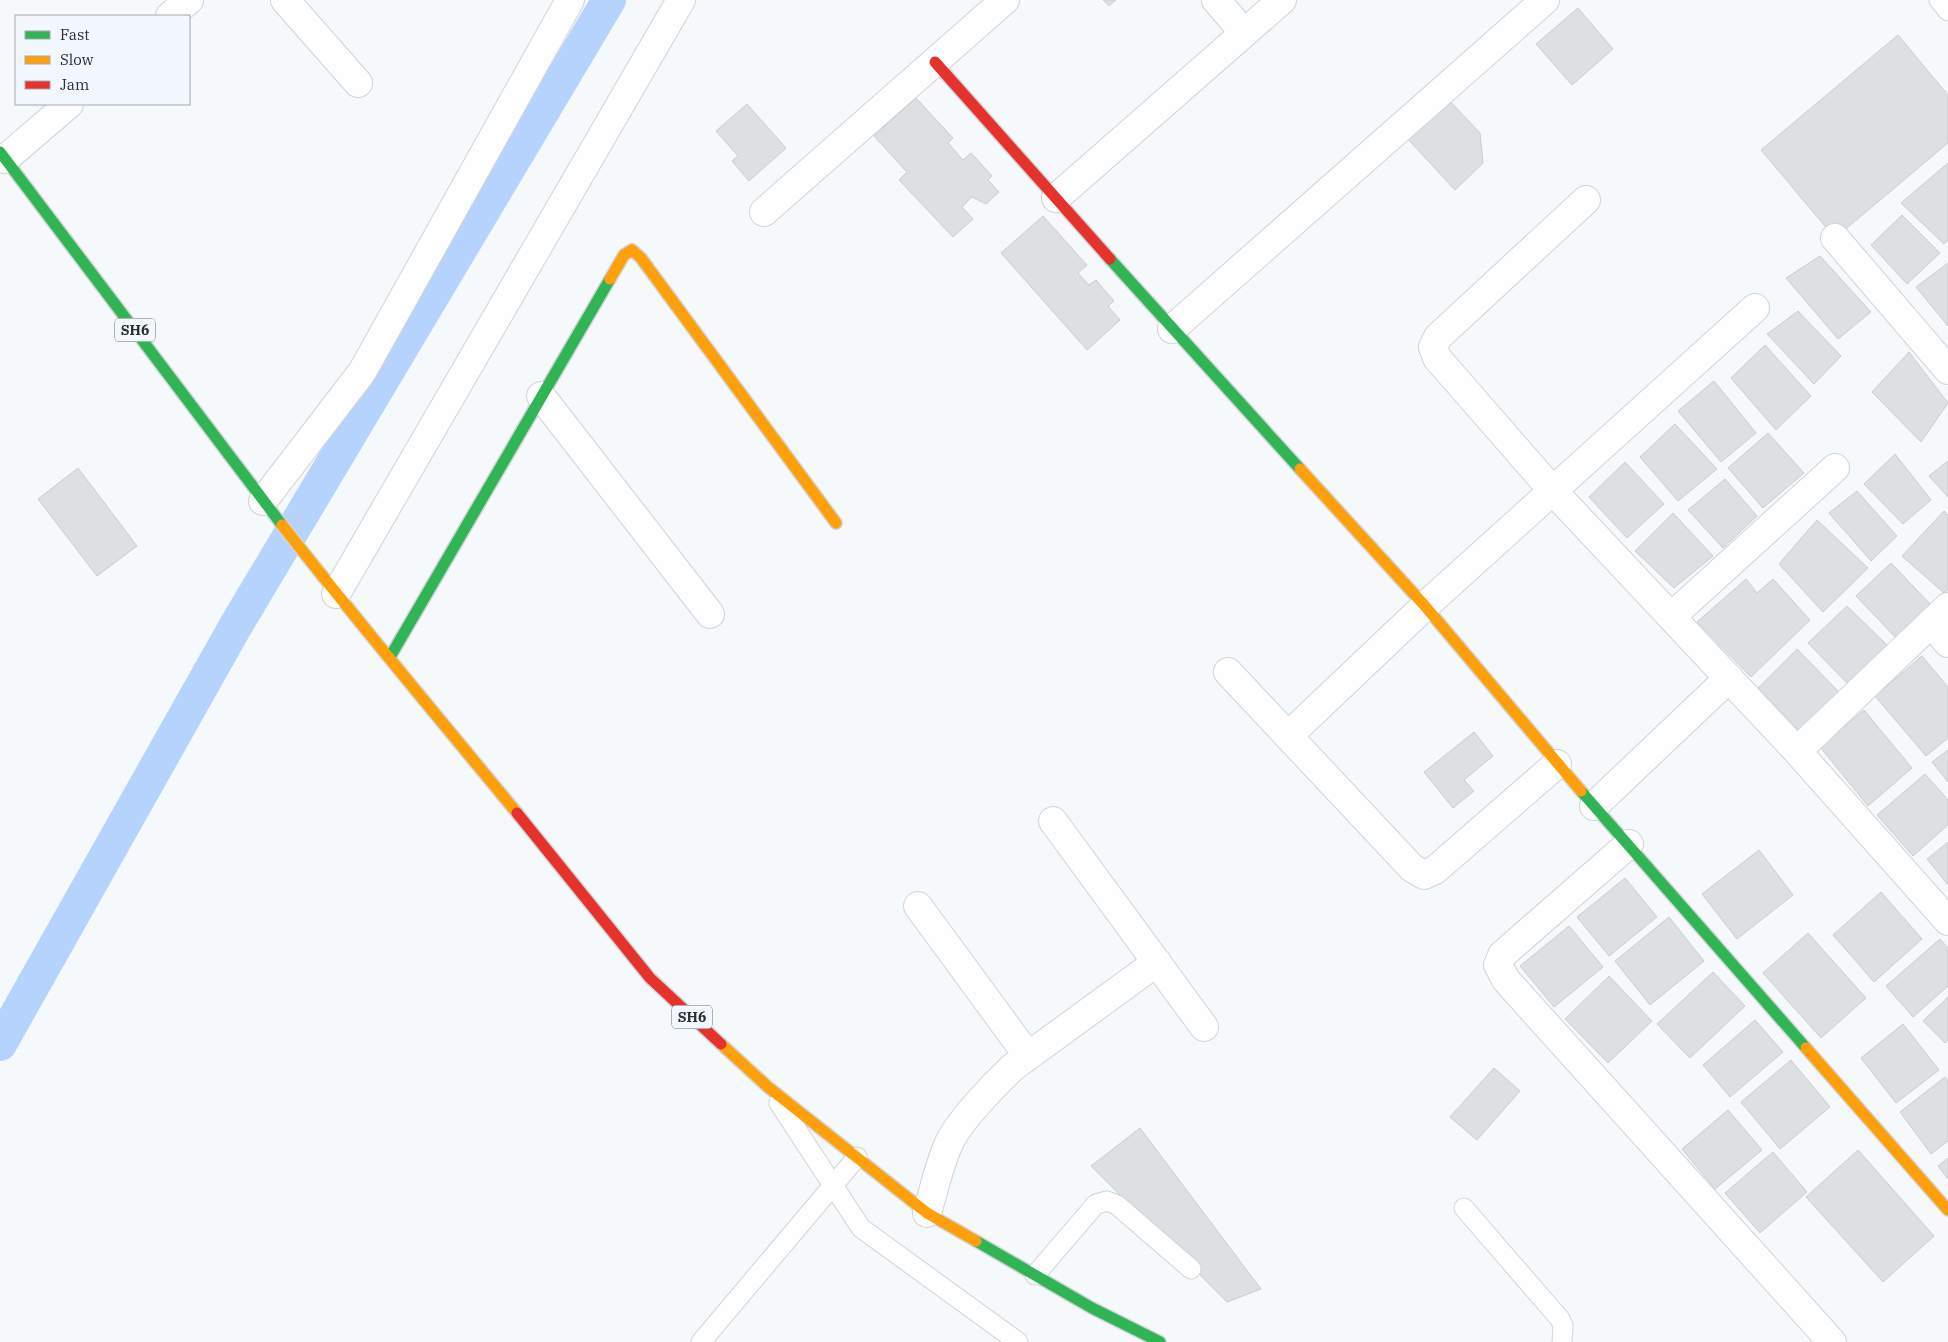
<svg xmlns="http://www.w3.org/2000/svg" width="1948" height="1342" font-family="'IBM Plex Serif',serif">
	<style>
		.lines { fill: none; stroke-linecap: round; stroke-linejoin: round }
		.canal { stroke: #b6d3fe; stroke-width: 34 }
		.building { fill: #dde0e3; stroke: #cacdd0 }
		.lane-casing { stroke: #d1d4d7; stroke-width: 21 }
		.street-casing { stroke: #d1d4d7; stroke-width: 30 }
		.fast-casing { stroke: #d1d4d7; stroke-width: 14 }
		.slow-casing { stroke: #d1d4d7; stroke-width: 14 }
		.jam-casing { stroke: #d1d4d7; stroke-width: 14 }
		.lane { stroke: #fefeff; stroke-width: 19 }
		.street { stroke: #fefeff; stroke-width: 28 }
		.fast { stroke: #30b455; stroke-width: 11 }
		.slow { stroke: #ff9f0a; stroke-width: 11 }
		.jam { stroke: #e5322d; stroke-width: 11 }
		.labels { text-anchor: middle; stroke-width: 5; stroke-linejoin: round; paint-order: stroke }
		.shield { fill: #f3f8ff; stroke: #686b70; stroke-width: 1 }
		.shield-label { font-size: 14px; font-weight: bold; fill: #2c2e33 }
	</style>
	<rect width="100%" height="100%" fill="#f6f9fc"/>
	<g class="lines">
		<polyline class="canal" points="0,1044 235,627 609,0"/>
	</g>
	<g class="building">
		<polygon points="1103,0 1116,0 1109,6"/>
		<polygon points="1578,8 1613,49 1572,85 1536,44"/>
		<polygon points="1898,35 1948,95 1948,143 1835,238 1761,150"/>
		<polygon points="1446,97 1480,133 1483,163 1455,190 1405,136"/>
		<polygon points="916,98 953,138 948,143 963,160 971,153 992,176 988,180 999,192 986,204 972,197 962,207 973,219 953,237 899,180 907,172 874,136"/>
		<polygon points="747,104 786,148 749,181 732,161 738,156 716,131"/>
		<polygon points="1948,163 1948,240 1944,244 1901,203"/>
		<polygon points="1902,215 1940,253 1907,284 1871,245"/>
		<polygon points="1043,216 1087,265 1078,273 1089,285 1096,280 1114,301 1108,306 1120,320 1087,350 1001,253"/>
		<polygon points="1820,256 1871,312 1838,339 1786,278"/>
		<polygon points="1948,263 1948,326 1916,287"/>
		<polygon points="1798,311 1841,356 1814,384 1767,334"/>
		<polygon points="1765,345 1811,396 1776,430 1731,378"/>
		<polygon points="1909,352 1948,403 1921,442 1872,392"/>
		<polygon points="1714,381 1756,433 1721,462 1678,411"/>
		<polygon points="1675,424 1717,469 1678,501 1640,457"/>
		<polygon points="1768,433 1804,473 1763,508 1728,468"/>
		<polygon points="1895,454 1931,500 1903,524 1864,484"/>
		<polygon points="1948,461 1948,497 1929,476"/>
		<polygon points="1625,462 1664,504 1627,538 1589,497"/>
		<polygon points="78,468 137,546 97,576 38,499"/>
		<polygon points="1725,479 1757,516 1723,548 1688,510"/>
		<polygon points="1857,491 1897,536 1871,561 1829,513"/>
		<polygon points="1944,511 1948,515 1948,590 1944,593 1902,556"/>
		<polygon points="1673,513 1713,556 1674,588 1635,551"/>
		<polygon points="1817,520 1868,568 1823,612 1779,564"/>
		<polygon points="1891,563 1933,607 1898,640 1856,596"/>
		<polygon points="1746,579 1757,593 1773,579 1810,620 1751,677 1697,622"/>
		<polygon points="1847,606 1889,647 1847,683 1808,643"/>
		<polygon points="1797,649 1840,693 1800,732 1758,688"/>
		<polygon points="1922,656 1948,687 1948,738 1926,756 1875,696"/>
		<polygon points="1864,710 1912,768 1868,806 1820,747"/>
		<polygon points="1474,732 1493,756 1464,780 1474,791 1453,808 1424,772"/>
		<polygon points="1948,750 1948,782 1932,762"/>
		<polygon points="1925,774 1948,800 1948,825 1913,856 1877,815"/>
		<polygon points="1948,842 1948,885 1927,859"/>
		<polygon points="1759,850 1793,895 1737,939 1702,894"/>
		<polygon points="1625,878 1657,917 1609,956 1577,917"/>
		<polygon points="1881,892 1922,939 1874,982 1833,935"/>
		<polygon points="1669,917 1704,961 1650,1005 1615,961"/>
		<polygon points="1569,926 1603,967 1554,1007 1520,966"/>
		<polygon points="1808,933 1866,998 1821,1038 1763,973"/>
		<polygon points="1940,939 1948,948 1948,986 1913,1017 1886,986"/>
		<polygon points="1713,972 1745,1006 1690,1058 1657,1024"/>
		<polygon points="1609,976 1652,1021 1608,1063 1565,1019"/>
		<polygon points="1948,997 1948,1040 1945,1043 1923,1021"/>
		<polygon points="1755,1020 1783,1052 1730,1097 1703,1065"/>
		<polygon points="1903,1024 1939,1070 1896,1103 1861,1058"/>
		<polygon points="1791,1060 1830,1107 1780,1149 1741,1102"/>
		<polygon points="1494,1068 1520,1091 1477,1140 1450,1117"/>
		<polygon points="1945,1077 1948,1081 1948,1141 1931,1154 1900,1112"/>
		<polygon points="1728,1110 1762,1150 1715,1189 1682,1149"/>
		<polygon points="1140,1128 1261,1289 1227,1302 1091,1166"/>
		<polygon points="1858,1150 1934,1236 1883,1282 1806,1197"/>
		<polygon points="1773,1152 1807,1192 1760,1233 1725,1193"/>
		<polygon points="1948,1158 1948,1179 1938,1166"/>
	</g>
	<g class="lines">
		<defs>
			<g id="lane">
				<polyline points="1939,0 1948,11"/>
				<polyline points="779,1103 861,1228 1018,1342"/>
				<polyline points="1464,1208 1560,1319 1563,1326 1562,1342"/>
				<polyline points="1035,1275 1096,1204 1107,1201 1117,1205 1191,1269"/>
				<polyline points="701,1342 857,1157"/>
			</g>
			<g id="street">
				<polyline points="285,0 358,83"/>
				<polyline points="1216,0 1244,33"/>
				<polyline points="170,16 189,0"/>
				<polyline points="5,159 69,104"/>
				<polyline points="1056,198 1282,0"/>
				<polyline points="1586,200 1438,337 1433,347 1437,358 1553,491 1797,751 1948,921"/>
				<polyline points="764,212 1005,0"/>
				<polyline points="1835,238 1948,370"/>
				<polyline points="1172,329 1545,0"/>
				<polyline points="541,396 710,614"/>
				<polyline points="263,501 362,372 570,0"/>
				<polyline points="336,594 681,0"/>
				<polyline points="1672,616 1835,468"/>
				<polyline points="1931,623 1948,643"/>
				<polyline points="1228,672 1412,868 1424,875 1435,870 1557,764"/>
				<polyline points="1288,736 1425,606 1755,308"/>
				<polyline points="1797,751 1948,607"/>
				<polyline points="1594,806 1729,678"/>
				<polyline points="1053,821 1204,1027"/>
				<polyline points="1629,844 1502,955 1498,965 1506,980 1832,1342"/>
				<polyline points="918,906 1028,1056"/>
				<path d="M 927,1213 C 934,1190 939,1165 949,1143 C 959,1121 995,1084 1013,1067 L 1157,962"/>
			</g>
			<g id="fast">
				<polyline points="0,152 282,525"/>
				<polyline points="1110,259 1300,469"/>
				<polyline points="390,657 610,279"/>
				<polyline points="1581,791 1806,1048"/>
				<polyline points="976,1241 1092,1308 1160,1342"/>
			</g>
			<g id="slow">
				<polyline points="610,279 624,255 632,250 641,258 836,523"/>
				<polyline points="1300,469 1425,606 1581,791"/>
				<path d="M 282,525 C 358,622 438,717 517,813"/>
				<polyline points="721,1044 768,1087 927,1213 976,1241"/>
				<polyline points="1806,1048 1948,1210"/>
			</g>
			<g id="jam">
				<polyline points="935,62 1110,259"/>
				<polyline points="517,813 650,978 721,1044"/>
			</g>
		</defs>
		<use href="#lane" class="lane-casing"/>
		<use href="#street" class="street-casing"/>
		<use href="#fast" class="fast-casing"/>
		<use href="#slow" class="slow-casing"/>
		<use href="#jam" class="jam-casing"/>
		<use href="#lane" class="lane"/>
		<use href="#street" class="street"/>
		<use href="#fast" class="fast"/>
		<use href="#slow" class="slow"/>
		<use href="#jam" class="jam"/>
	</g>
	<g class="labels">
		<g class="shield">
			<rect x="115" y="318.5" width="40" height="23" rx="4"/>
			<rect x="672" y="1005.5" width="40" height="23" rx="4"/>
		</g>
		<g class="shield-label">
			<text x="135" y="335">SH6</text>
			<text x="692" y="1022">SH6</text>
		</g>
	</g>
	<rect x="15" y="15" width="175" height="90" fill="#f3f8ff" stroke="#a3a7ad"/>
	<rect x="25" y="31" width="25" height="8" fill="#30b455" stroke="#a3a7ad"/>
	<text x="60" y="40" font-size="15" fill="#2c2e33">Fast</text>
	<rect x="25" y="56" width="25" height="8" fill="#ff9f0a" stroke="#a3a7ad"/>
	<text x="60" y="65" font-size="15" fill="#2c2e33">Slow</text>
	<rect x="25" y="81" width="25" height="8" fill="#e5322d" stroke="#a3a7ad"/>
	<text x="60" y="90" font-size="15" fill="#2c2e33">Jam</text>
</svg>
